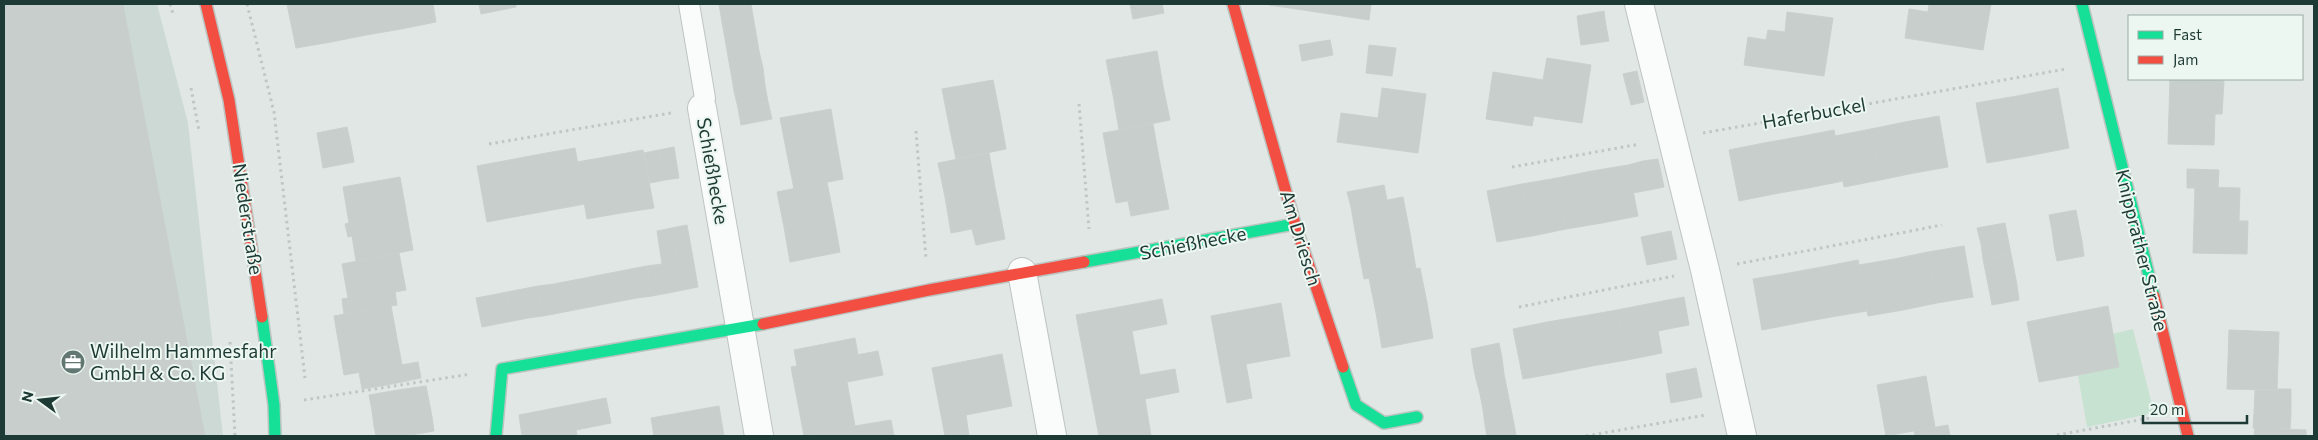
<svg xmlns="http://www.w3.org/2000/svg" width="2318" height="440" font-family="Commissioner,sans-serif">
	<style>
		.built { fill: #cdd9d4 }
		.green { fill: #c7e2d1 }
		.building { fill: #c7cecb; stroke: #c9d0cd }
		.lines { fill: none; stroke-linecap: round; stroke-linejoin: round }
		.lane-casing { stroke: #bdc4c1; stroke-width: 22 }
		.street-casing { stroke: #bdc4c1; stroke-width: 30 }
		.fast-casing { stroke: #bcc4c1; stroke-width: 14 }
		.jam-casing { stroke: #bcc4c1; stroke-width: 14 }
		.path { stroke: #bec7c5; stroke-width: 3; stroke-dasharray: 2.5 4; stroke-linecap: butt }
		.lane { stroke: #fafbfb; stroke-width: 20 }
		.street { stroke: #fafbfb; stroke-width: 28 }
		.fast { stroke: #16e098; stroke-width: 11 }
		.jam { stroke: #f24e42; stroke-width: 11 }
		.labels { text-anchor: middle; stroke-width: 4; stroke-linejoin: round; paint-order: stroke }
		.street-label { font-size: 19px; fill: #1e3a34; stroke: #edf7f2 }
		.poi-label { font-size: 19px; fill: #1e3a34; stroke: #edf7f2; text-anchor: start }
	</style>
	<rect width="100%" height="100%" fill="#e0e7e4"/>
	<polygon class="built" points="4,4 157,4 188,123 223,436 4,436"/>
	<polygon class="green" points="2133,329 2154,413 2087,427 2078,375 2119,367 2113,334"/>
	<g class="building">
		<polygon points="4,4 123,4 205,436 4,436"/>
		<polygon points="287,4 324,4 331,42 296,48"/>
		<polygon points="324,4 360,4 366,35 331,42"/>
		<polygon points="360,4 396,4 401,29 366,35"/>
		<polygon points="396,4 433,4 436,22 401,29"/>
		<polygon points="479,4 516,4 516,7 481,14"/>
		<polygon points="719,4 751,4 753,16 722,22"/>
		<polygon points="1130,4 1162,4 1164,13 1133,19"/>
		<polygon points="1270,4 1290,4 1290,8 1269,5"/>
		<polygon points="1290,4 1371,4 1369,20 1290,8"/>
		<polygon points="1929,4 1991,4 1983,50 1905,38 1909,9 1928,12"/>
		<polygon points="1604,11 1606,26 1579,31 1577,16"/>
		<polygon points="1787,12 1833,18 1824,76 1744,65 1748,37 1766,40 1768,30 1785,32"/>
		<polygon points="753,16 756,33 725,39 722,22"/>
		<polygon points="1606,26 1609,41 1581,45 1579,31"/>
		<polygon points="756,33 759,51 728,56 725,39"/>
		<polygon points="1330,40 1333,55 1302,61 1299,45"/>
		<polygon points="1369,45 1396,48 1392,76 1366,73"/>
		<polygon points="759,51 763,68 731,73 728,56"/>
		<polygon points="1157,51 1163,86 1113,95 1106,60"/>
		<polygon points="1547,58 1591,65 1582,123 1534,116 1532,126 1486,119 1493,72 1543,80"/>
		<polygon points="763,68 765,85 734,91 731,73"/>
		<polygon points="1637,71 1644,102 1631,105 1623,74"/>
		<polygon points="2170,79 2224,81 2222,114 2215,114 2214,145 2168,144"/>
		<polygon points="993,80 1000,115 949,125 942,89"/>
		<polygon points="765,85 768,102 738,108 734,91"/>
		<polygon points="1163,86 1170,120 1119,130 1113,95"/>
		<polygon points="1382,88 1426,94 1418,153 1337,142 1341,113 1378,118"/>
		<polygon points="2058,88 2069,148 2028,156 2017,96"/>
		<polygon points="2017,96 2028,156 1987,163 1976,103"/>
		<polygon points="768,102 772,119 741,125 738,108"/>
		<polygon points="831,109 837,145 787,154 780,118"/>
		<polygon points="1000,115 1006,149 956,159 949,125"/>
		<polygon points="1939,116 1948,167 1914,173 1905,122"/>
		<polygon points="1905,122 1914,173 1880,180 1871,129"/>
		<polygon points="1153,124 1159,158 1109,167 1103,133"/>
		<polygon points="347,127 351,145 320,150 317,133"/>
		<polygon points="1871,129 1880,180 1844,187 1835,136"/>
		<polygon points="1834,130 1843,181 1808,188 1798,137"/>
		<polygon points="1798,137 1808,188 1774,194 1764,143"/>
		<polygon points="1764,143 1774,194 1739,201 1729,150"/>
		<polygon points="351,145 354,162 323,168 320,150"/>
		<polygon points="837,145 843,179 794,189 787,154"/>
		<polygon points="674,147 679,178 665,180 659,150"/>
		<polygon points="575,148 585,204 552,210 541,154"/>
		<polygon points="643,150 654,208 621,213 611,156"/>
		<polygon points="659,150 665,180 650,183 644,153"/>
		<polygon points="989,153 995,187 945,197 938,163"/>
		<polygon points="541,154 552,210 519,216 509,160"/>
		<polygon points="611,156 621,213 587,219 577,162"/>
		<polygon points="1159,158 1166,194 1116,203 1109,167"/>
		<polygon points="1658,159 1664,187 1649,190 1643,161"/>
		<polygon points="509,160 519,216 487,222 477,166"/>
		<polygon points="1643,161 1649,190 1633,193 1628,165"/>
		<polygon points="1628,165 1638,216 1602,223 1592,171"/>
		<polygon points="2187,169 2219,170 2218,188 2187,188"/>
		<polygon points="1592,171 1602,223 1566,229 1557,178"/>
		<polygon points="400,177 413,250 356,261 352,236 348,237 345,224 349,223 343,187"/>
		<polygon points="1557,178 1566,229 1532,236 1522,184"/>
		<polygon points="827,182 834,218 784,227 777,192"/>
		<polygon points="1522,184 1532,236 1497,242 1487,191"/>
		<polygon points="1384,185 1387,200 1351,207 1347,192"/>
		<polygon points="995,187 1002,223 951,233 945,197"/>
		<polygon points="2195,187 2240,188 2239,221 2248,221 2247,254 2193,253"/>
		<polygon points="1166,194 1169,209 1131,216 1128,201"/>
		<polygon points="1403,197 1410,233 1357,242 1351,207"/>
		<polygon points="2076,210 2079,226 2052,230 2049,215"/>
		<polygon points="834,218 840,252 790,262 784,227"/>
		<polygon points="1002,223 1005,239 976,245 972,229"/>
		<polygon points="2005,223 2008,239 1981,244 1977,228"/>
		<polygon points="687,225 693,258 678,261 672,228"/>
		<polygon points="2079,226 2082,241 2054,246 2052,230"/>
		<polygon points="672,228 678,261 662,264 657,231"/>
		<polygon points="1671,231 1677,259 1662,262 1656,234"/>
		<polygon points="1410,233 1416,269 1364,279 1357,242"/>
		<polygon points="1656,234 1662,262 1647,265 1641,237"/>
		<polygon points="2008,239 2011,254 1983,259 1981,244"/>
		<polygon points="2082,241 2084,256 2057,261 2054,246"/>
		<polygon points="1964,246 1973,297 1937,303 1928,252"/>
		<polygon points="1928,252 1937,303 1903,310 1894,259"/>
		<polygon points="399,253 406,290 395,292 397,305 344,314 342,299 348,298 342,264"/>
		<polygon points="2011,254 2014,269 1986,274 1983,259"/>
		<polygon points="693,258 698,287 683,290 678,261"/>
		<polygon points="1894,259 1903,310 1868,316 1859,265"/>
		<polygon points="1858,260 1867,311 1831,317 1822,267"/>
		<polygon points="678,261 683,290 668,293 662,264"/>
		<polygon points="662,264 668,293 652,296 647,266"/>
		<polygon points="647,266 652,296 637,298 631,269"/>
		<polygon points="1822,267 1831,317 1798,323 1789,273"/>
		<polygon points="1420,268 1427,303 1376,313 1369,278"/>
		<polygon points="631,269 637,298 621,301 616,272"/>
		<polygon points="2014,269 2017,285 1989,289 1986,274"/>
		<polygon points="616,272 621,301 605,304 600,275"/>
		<polygon points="1789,273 1798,323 1762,330 1753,279"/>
		<polygon points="600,275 605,304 590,307 585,278"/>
		<polygon points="585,278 590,307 574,310 569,281"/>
		<polygon points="569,281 574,310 559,313 554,284"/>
		<polygon points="554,284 559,313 543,316 538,286"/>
		<polygon points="2017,285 2019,300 1992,305 1989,289"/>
		<polygon points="538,286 543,316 528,318 523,289"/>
		<polygon points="523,289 528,318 513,321 507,292"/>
		<polygon points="507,292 513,321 497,324 492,295"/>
		<polygon points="492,295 497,324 482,327 476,298"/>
		<polygon points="1684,297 1689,325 1673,328 1668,300"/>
		<polygon points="1162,299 1167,324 1132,331 1140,375 1089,384 1076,315"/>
		<polygon points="1668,300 1673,328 1658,331 1653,303"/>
		<polygon points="1281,303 1290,356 1246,364 1252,398 1227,403 1211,316"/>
		<polygon points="1427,303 1433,338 1382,348 1376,313"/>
		<polygon points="1653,303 1662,353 1627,360 1617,310"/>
		<polygon points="391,306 402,365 344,375 334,316"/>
		<polygon points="2108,306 2119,367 2078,375 2067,314"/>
		<polygon points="1617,310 1627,360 1592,366 1583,316"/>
		<polygon points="2067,314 2078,375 2039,382 2027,322"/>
		<polygon points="1583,316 1592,366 1557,373 1547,322"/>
		<polygon points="1547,322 1557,373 1523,379 1513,329"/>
		<polygon points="2229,330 2279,332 2277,390 2227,389"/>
		<polygon points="855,338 858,355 797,366 794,350"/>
		<polygon points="1499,343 1502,358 1473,364 1471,349"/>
		<polygon points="878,351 883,375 847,382 855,426 804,436 791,367"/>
		<polygon points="1002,354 1012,406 966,415 969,436 945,436 932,368"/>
		<polygon points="1502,358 1504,374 1476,379 1473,364"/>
		<polygon points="418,362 421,378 387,385 384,368"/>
		<polygon points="384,368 387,385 362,389 359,372"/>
		<polygon points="1696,368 1702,397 1687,400 1681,371"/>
		<polygon points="1175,369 1179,392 1145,399 1151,436 1099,436 1089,384"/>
		<polygon points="1681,371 1687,400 1671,403 1666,374"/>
		<polygon points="1504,374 1507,389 1480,394 1476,379"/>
		<polygon points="1926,376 1935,427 1886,436 1877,385"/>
		<polygon points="426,386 429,401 400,406 398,390"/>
		<polygon points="1507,389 1510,404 1483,410 1480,394"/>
		<polygon points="2277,389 2291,389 2291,414 2254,413 2255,390 2277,390"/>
		<polygon points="398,390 400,406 372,411 369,395"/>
		<polygon points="606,398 611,423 576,430 577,436 522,436 519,415"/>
		<polygon points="429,401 432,417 403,421 400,406"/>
		<polygon points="1510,404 1513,419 1485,425 1483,410"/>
		<polygon points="400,406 403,421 374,426 372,411"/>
		<polygon points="719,406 724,436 654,436 651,418"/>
		<polygon points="2254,413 2291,414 2290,429 2253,428"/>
		<polygon points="432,417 434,431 405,436 403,421"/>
		<polygon points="1513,419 1516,435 1487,436 1485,425"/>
		<polygon points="891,420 894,436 804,436 855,426"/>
		<polygon points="403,421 405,436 376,436 374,426"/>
		<polygon points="1948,425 1950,436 1915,436 1914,431"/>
		<polygon points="2255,428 2306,430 2306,436 2254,436"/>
	</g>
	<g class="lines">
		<defs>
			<polyline id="lane" points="689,4 705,98 702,108"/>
			<g id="street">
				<polyline points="1639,4 1705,270 1742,436"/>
				<polyline points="702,108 759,436"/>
				<polyline points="1022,272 1052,436"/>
			</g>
			<g id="fast">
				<polyline points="2082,4 2154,296"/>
				<polyline points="1084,262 1295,224"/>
				<polyline points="262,317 274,405 275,436"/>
				<polyline points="1343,367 1356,405 1384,423 1417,417"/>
				<polyline points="496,436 502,369 763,324"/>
			</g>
			<g id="jam">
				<polyline points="206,4 229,100 262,317"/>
				<polyline points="1233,4 1295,224 1343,367"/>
				<polyline points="2154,296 2188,436"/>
				<polyline points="763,324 929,290 1084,262"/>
			</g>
		</defs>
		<use href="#lane" class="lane-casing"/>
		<use href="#street" class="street-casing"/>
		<use href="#fast" class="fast-casing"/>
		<use href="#jam" class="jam-casing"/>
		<g class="path">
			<polyline points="170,4 173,14"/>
			<polyline points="247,4 274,112 305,378"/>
			<polyline points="191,88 199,131"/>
			<polyline points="1079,104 1089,229"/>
			<polyline points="916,131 926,259"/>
			<polyline points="1703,133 2066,69"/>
			<polyline points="489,144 671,113"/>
			<polyline points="1512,167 1640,144"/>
			<polyline points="1737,264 1942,225"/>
			<polyline points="1519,307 1674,276"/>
			<polyline points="230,342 235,436"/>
			<polyline points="304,400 471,374"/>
			<polyline points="2057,435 2150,418"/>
			<polyline points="1586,436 1706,415"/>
		</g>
		<use href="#lane" class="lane"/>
		<use href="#street" class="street"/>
		<use href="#fast" class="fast"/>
		<use href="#jam" class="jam"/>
	</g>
	<defs>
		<symbol id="office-disc" viewBox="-11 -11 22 22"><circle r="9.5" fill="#627772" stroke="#edf7f2"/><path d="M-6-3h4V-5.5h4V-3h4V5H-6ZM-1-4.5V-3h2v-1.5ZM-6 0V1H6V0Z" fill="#fff"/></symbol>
	</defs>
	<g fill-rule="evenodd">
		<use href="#office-disc" x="59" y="348" width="28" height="28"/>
	</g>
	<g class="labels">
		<g class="street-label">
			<text transform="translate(1814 113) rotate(-10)" y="7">Haferbuckel</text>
			<text transform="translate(713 171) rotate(80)" y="7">Schießhecke</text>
			<text transform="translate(248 219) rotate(81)" y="7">Niederstraße</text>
			<text transform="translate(1301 238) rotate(73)" y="7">Am Driesch</text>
			<text transform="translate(1193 243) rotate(-11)" y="7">Schießhecke</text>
			<text transform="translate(2142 250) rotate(76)" y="7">Knipprather Straße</text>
		</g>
		<g class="poi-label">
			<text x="90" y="358">Wilhelm Hammesfahr<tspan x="90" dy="22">GmbH &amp; Co. KG</tspan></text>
		</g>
	</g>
	<rect width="2318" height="440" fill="none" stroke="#1e3a34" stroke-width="10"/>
	<rect x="2128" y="15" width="175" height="65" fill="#edf7f2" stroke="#9aaba6"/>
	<rect x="2138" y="31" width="25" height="8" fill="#16e098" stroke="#9aaba6"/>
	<text x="2173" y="40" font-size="15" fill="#1e3a34">Fast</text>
	<rect x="2138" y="56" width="25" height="8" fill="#f24e42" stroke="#9aaba6"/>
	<text x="2173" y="65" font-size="15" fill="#1e3a34">Jam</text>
	<g transform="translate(40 400) rotate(285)" stroke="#edf7f2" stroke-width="4" paint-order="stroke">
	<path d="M0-4L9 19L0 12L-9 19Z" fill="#1e3a34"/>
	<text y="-8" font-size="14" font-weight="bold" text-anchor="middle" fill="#1e3a34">N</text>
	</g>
	<path d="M2143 415v8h104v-8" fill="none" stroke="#1e3a34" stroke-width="2.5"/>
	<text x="2150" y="415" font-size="15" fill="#1e3a34" stroke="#edf7f2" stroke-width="4" paint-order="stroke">20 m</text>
</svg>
